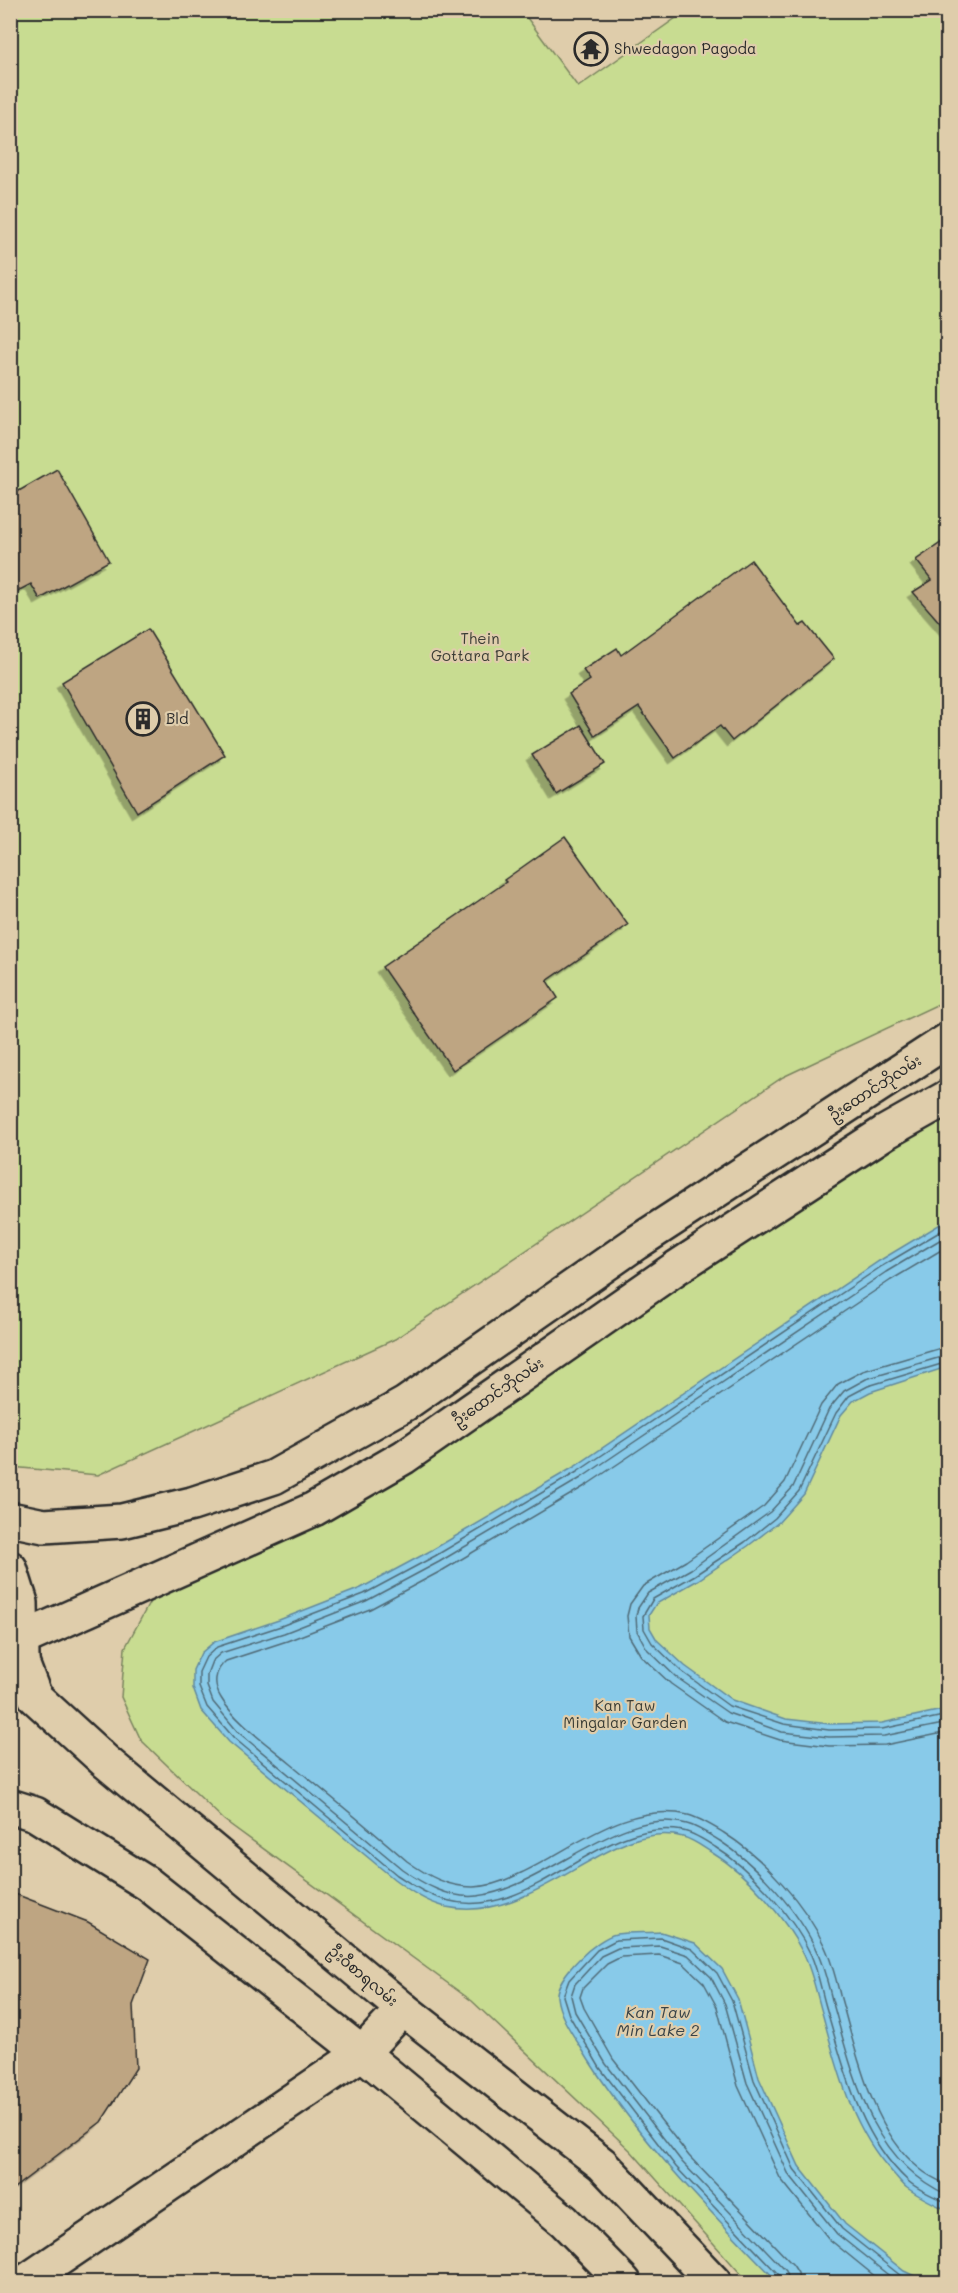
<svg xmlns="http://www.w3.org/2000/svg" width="958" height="2293" font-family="Mali,'Noto Sans Myanmar',sans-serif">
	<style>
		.green { fill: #c8dc91; stroke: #7a845e; stroke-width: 1.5 }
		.water { fill: #88cae9; stroke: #638a9d; stroke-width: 1.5 }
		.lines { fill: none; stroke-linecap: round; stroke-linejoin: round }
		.shore { stroke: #506b77; stroke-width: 1.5 }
		.building { fill: #bea582; stroke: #2b2b2b; stroke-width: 1.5; filter: url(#shadow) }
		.minor-casing { stroke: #2b2b2b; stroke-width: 38 }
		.primary-casing { stroke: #2b2b2b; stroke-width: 38 }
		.minor { stroke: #dfcdab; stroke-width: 33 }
		.primary { stroke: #dfcdab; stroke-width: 33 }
		.labels { text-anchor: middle; stroke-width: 4.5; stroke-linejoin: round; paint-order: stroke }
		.poi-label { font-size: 15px; fill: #2b2b2b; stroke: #dfcdab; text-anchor: start }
		.park-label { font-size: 15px; fill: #3b3d35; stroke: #dfcdab }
		.street-label { font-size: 15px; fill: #2b2b2b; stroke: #dfcdab }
		.water-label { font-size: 16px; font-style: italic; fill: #394348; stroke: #dfcdab }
	</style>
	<defs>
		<filter id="shadow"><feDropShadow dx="-5.5" dy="5.5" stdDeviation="0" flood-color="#0004"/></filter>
	</defs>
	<rect width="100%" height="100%" fill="#dfcdab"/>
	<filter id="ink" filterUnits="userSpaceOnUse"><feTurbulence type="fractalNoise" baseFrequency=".0167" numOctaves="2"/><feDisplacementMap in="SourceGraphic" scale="12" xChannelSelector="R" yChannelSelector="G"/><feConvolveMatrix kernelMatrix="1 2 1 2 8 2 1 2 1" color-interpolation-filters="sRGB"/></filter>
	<g filter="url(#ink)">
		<g class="green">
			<polygon points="10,11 522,11 578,87 686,11 947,11 947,1000 783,1077 395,1339 98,1475 11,1467"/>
			<polygon points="947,1115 947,2282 748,2282 631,2151 472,2001 224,1820 141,1740 121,1697 125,1648 152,1598 354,1506 429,1458 710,1266 822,1180"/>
		</g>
		<g class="water">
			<path d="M 947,1220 L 947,1367 L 870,1392 L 853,1401 L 841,1415 L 804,1494 L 779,1522 L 748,1546 L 698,1580 L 656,1604 L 649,1615 L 650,1628 L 657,1640 L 685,1666 L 732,1700 L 786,1719 L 830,1724 L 882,1723 L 947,1709 L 948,1863 L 945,1873 L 948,1890 L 947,2210 C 934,2204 920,2197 907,2188 C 902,2184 897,2177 892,2172 C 852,2129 838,2071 823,2016 C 817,1996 813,1974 804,1955 C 785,1917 748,1874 711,1852 C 703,1847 692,1839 683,1837 C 609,1817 537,1926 446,1907 C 426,1902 410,1891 394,1879 L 229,1742 L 201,1710 L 193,1688 L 193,1670 L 201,1653 L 214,1642 L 279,1620 L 361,1588 L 432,1550 L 574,1467 L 879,1261 Z"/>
			<path d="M 661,1932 L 695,1943 L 722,1969 L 738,1999 L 759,2078 L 799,2166 L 845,2224 L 904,2271 L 927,2282 L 778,2282 C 707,2208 633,2135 580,2046 C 571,2032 559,2015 557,1997 C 555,1977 597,1938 616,1934 C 631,1932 647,1933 661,1932 Z"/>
		</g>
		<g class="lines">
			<g class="shore">
				<path d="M 948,1227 L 882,1266 L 577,1472 L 435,1556 L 364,1594 L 281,1626 L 217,1647 L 206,1657 L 199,1672 L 199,1687 L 207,1707 L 234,1738 L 397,1875 C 413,1885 427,1895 445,1900 C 534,1924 596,1816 683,1831 C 693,1833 706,1841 715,1847 C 751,1869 793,1916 811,1955 C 818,1971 821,1990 826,2007 C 844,2068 859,2136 908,2181 C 918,2190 935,2197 948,2203"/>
				<path d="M 948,1235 L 886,1272 L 581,1478 L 439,1562 L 366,1601 L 284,1633 L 221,1653 L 212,1661 L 207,1674 L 207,1686 L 213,1702 L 238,1732 L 402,1869 C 423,1884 449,1899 477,1896 C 546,1888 620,1804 687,1824 C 698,1827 710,1835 720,1841 C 756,1864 800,1912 817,1952 C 824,1967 828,1984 832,2000 C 853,2073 870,2161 948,2195"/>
				<path d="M 948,1246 L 891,1280 L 585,1486 L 443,1570 L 370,1609 L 287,1641 L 226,1661 C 214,1671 213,1685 221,1698 C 235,1722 270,1746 291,1764 C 330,1796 369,1828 407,1861 C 428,1876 448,1887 473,1887 C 489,1887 507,1880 521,1873 C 573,1849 626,1801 688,1815 C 700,1818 714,1827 724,1833 C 764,1858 806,1905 825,1947 C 832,1962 836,1979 840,1995 C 856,2051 872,2131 920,2169 C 928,2176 939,2181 948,2185"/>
				<polyline points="948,1346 863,1371 838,1384 821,1405 785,1482 764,1506 686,1561 643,1586 630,1604 627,1616 629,1636 641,1656 671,1684 725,1722 780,1740 829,1746 885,1745 948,1732"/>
				<polyline points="948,1355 866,1379 844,1391 829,1409 793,1487 770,1512 691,1569 648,1593 638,1608 636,1616 637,1631 647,1649 676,1677 728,1713 782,1732 829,1737 884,1736 948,1723"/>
				<polyline points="948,1362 868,1386 849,1396 836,1413 799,1491 775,1518 745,1542 695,1575 653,1599 643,1616 644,1629 652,1643 681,1671 729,1706 784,1724 829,1730 882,1729 948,1715"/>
				<polyline points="782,2282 780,2276 676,2167 600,2068 569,2015 563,1996 569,1980 597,1950 616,1940 661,1938 692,1949 717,1973 732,2001 754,2080 794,2169 842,2229 901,2276 914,2282"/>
				<polyline points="790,2282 786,2271 682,2162 606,2064 575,2012 571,1996 575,1984 601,1956 618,1948 660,1946 688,1955 711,1977 725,2004 747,2083 788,2173 837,2234 897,2282"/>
				<polyline points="799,2282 798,2273 793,2265 689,2156 613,2059 584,2008 580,1997 583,1988 607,1964 621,1957 659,1955 683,1963 704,1983 717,2007 738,2086 780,2178 829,2239 882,2282"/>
			</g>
		</g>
		<g class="building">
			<polygon points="57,469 109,561 40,599 31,584 10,595 10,496"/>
			<polygon points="948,538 948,632 913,592 932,580 916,560"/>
			<polygon points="751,560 800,626 805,623 834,659 732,741 720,726 675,758 639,707 595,736 569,694 590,680 583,670 617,648 621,655"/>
			<polygon points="148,629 225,755 137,812 62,682"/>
			<polygon points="581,725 605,764 556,794 532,755"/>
			<polygon points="565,837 628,925 547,981 558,998 453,1070 382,967 506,882 504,880"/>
			<polygon points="10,1892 88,1922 150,1959 133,2005 136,2068 101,2122 10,2191"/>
		</g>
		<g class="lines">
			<defs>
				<polyline id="minor" points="25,2282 362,2053 403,2009"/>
				<g id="primary">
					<polyline points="10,1519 44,1526 122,1521 192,1504 274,1477 405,1404 636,1243 948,1040"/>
					<polyline points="10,1568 21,1603 22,1659"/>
					<polyline points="22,1639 314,1509 404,1457 676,1268 884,1133 948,1097"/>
					<polyline points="22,1663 35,1697 105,1761 403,2009 602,2164 714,2282"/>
					<polyline points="10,1806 35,1814 148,1884 362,2053 564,2221 624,2282"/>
				</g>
			</defs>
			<use href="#minor" class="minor-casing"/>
			<use href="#primary" class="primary-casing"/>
			<use href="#minor" class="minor"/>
			<use href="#primary" class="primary"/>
		</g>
	</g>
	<defs>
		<symbol id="temple-ring" viewBox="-11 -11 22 22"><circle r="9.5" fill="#dfcdab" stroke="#2b2b2b" stroke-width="1.5"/><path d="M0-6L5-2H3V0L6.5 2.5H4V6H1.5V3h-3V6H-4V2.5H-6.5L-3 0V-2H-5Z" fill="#2b2b2b"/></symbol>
		<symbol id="building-ring" viewBox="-11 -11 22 22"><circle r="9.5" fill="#dfcdab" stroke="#2b2b2b" stroke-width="1.5"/><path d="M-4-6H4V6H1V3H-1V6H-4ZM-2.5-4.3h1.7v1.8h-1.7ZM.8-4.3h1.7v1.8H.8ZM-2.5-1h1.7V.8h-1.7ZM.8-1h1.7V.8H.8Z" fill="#2b2b2b"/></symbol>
	</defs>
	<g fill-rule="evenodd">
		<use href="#temple-ring" x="572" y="30" width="38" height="38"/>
		<use href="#building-ring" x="124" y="700" width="38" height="38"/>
	</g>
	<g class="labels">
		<g class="poi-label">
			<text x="614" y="54">Shwedagon Pagoda</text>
			<text x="166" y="724">Bld</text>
		</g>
		<g class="park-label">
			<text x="480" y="644">Thein<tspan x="480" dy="17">Gottara Park</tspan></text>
			<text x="625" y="1711">Kan Taw<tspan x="625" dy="17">Mingalar Garden</tspan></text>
		</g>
		<g class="street-label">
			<text transform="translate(875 1088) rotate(-33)" y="5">ဦးထောင်ဘိုလမ်း</text>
			<text transform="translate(498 1392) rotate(-35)" y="5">ဦးထောင်ဘိုလမ်း</text>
			<text transform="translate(363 1976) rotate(40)" y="5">ဦးဝီစာရလမ်း</text>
		</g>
		<g class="water-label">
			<text x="658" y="2018">Kan Taw<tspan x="658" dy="18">Min Lake 2</tspan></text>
		</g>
	</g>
	<rect width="958" height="2293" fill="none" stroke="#dfcdab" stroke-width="36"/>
	<rect x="18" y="18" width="922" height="2257" fill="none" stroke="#2b2b2b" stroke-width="2" filter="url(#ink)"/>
</svg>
